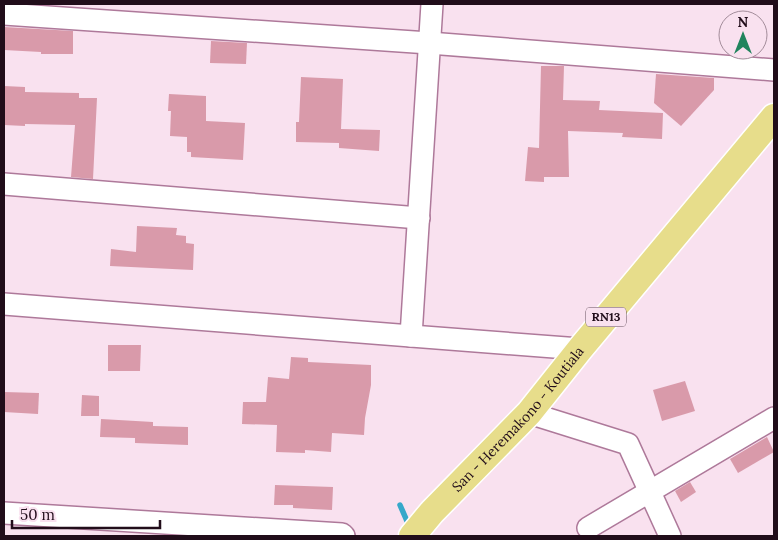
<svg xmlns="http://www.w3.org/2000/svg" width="778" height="540" font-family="Lora,serif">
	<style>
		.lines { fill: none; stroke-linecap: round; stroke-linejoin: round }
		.stream { stroke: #36a8ca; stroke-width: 5.5 }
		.building { fill: #d99aaa }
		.minor-casing { stroke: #ae799a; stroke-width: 24 }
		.major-casing { stroke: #fff; stroke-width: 29 }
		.minor { stroke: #fff; stroke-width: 21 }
		.major { stroke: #e7dd8b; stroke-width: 26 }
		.labels { text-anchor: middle; stroke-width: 4; stroke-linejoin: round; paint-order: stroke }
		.shield { fill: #f9e1ef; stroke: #624d5a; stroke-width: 1 }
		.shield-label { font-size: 12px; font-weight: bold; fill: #210d1a }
		.street-label { font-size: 14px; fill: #210d1a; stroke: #f9e1ef }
	</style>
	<rect width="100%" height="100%" fill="#f9e1ef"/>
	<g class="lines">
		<polyline class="stream" points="400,505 410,528"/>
	</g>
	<g class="building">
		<polygon points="4,27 73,31 73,54 41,54 41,52 4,50"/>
		<polygon points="211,41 247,43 246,64 210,63"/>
		<polygon points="541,66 564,66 563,100 600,101 599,110 663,113 662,139 622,137 623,133 568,131 569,177 544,177 544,182 525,181 528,147 539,148"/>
		<polygon points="656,74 714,78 714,90 681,126 654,103"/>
		<polygon points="301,77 343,79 341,129 380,130 379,151 339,148 339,143 296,142 296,122 299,122"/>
		<polygon points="4,86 25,87 25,92 79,93 79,98 97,98 93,179 71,177 75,125 25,124 25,126 4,125"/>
		<polygon points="169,94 206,96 206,121 245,123 243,160 191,157 191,152 187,152 187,137 170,136 171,111 168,111"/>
		<polygon points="137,226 177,228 176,235 186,236 186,243 194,244 193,270 110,266 111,249 136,252"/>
		<polygon points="108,345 141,345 140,371 108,371"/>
		<polygon points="291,357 308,358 308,362 371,365 371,385 365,418 364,435 332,433 331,452 305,450 305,453 276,452 277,425 242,424 243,402 266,402 268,377 289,379"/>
		<polygon points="685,381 695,411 662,421 653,390"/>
		<polygon points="4,392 39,393 38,414 4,412"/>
		<polygon points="82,395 99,396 99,416 81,416"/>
		<polygon points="101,419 153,422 153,426 188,427 188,445 135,443 135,438 100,437"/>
		<polygon points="767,437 774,452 738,473 730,459"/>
		<polygon points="690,482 696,492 681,502 675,491"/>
		<polygon points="275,485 333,487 332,510 293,508 293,505 274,505"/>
	</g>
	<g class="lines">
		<defs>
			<g id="minor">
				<polyline points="4,14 429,43 774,70"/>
				<polyline points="4,184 419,218"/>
				<polyline points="4,304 411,336 580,349"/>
				<polyline points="411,336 432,4"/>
				<polyline points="529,413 628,444 670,536"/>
				<polyline points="4,513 342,534 344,536"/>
				<polyline points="588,528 774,418"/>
			</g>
			<g id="major">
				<path id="s1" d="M 412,536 L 432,512 L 529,413 L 580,349 L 774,117"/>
			</g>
		</defs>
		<use href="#minor" class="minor-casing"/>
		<use href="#major" class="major-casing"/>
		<use href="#minor" class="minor"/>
		<use href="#major" class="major"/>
	</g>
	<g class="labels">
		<rect class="shield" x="586" y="307.5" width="40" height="19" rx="4"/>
		<g class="shield-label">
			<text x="606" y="321">RN13</text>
		</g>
		<g class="street-label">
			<text dy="5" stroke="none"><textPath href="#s1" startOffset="158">San - Heremakono - Koutiala</textPath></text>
		</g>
	</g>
	<rect width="778" height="540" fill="none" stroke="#210d1a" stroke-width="10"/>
	<g transform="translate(743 35)"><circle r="24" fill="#f9e1ef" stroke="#a38c9a"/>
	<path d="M0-4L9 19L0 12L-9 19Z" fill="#21845d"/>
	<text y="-8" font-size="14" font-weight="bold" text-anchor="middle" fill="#210d1a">N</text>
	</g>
	<path d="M12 520v8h148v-8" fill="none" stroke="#210d1a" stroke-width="2.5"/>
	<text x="20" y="520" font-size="15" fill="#210d1a" stroke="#f9e1ef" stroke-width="4" paint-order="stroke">50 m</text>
</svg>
